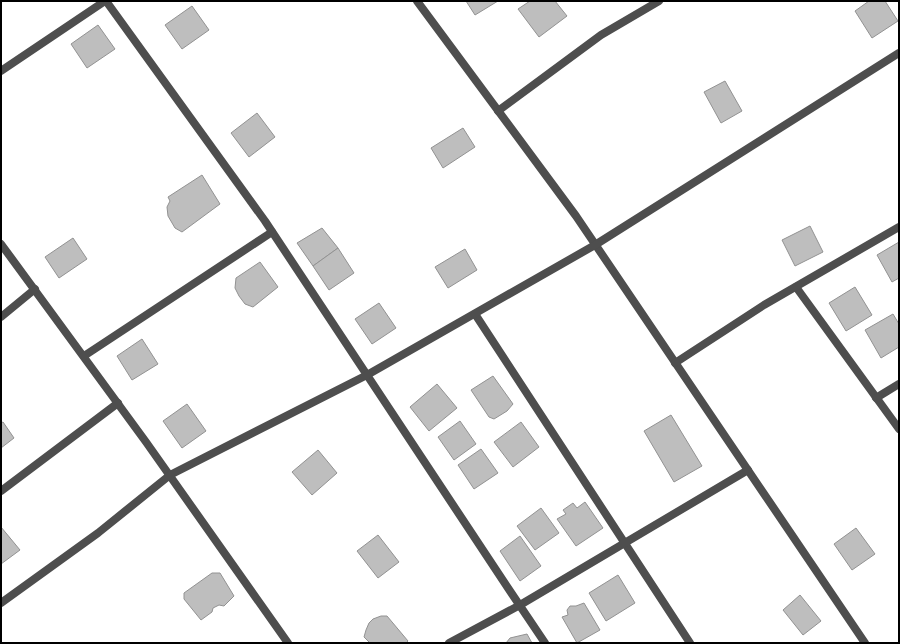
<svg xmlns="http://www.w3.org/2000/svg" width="900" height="644" font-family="'DejaVu Sans',sans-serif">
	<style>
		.building { fill: #bebebe; stroke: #929292 }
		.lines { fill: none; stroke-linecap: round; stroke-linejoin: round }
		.street { stroke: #4e4e4e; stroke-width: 8 }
	</style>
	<rect width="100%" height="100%" fill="#fff"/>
	<g class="building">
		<polygon points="466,1 498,1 475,15"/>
		<polygon points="530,1 555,1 567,16 539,37 518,9"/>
		<polygon points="869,1 885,1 898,21 872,38 855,11"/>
		<polygon points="192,6 209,30 182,49 165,25"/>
		<polygon points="98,25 115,49 87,68 71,44"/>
		<polygon points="725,81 742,111 721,123 704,92"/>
		<polygon points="257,113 275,137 249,157 231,133"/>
		<polygon points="463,128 475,147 443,168 431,148"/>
		<polygon points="202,175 220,204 182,232 175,228 168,216 167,207 170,201 168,197"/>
		<polygon points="810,226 823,252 795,266 782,240"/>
		<polygon points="322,228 338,248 313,266 297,243"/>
		<polygon points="73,238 87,259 59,278 45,257"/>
		<polygon points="899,242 899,278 892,282 877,255"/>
		<polygon points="338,248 354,273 329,290 313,266"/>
		<polygon points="465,249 477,270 448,288 435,267"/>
		<polygon points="260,262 278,287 253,307 245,304 239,296 235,288 236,278"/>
		<polygon points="855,287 872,315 846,331 829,303"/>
		<polygon points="379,303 396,328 372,344 355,319"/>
		<polygon points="893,314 899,324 899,347 881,358 865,330"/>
		<polygon points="142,339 158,364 132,380 117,356"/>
		<polygon points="493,376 513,404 507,411 494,419 489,417 471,390"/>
		<polygon points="437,384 457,408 429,431 410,407"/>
		<polygon points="187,404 206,431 182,448 163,421"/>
		<polygon points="671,415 702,466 674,482 644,431"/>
		<polygon points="460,421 476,444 454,460 438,437"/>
		<polygon points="3,422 14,438 1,448 1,423"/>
		<polygon points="521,422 539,447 513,467 494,442"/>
		<polygon points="481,449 498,473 474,489 458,465"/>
		<polygon points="318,450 337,473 312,495 292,472"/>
		<polygon points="585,502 603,528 576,546 557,519 566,514 563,510 573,503 577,508"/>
		<polygon points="541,508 559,533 535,550 517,526"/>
		<polygon points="1,527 20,550 1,564"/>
		<polygon points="856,528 875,554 852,570 834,544"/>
		<polygon points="378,535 399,562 378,578 357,551"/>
		<polygon points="520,536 541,566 520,581 500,551"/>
		<polygon points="212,573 220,573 234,596 224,606 219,605 213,608 212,612 201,620 184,599 184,593"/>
		<polygon points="618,575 635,603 606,621 589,593"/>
		<polygon points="800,595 821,621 803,635 783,610"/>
		<polygon points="584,603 600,630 577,643 562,617 568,615 567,610 570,606 576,606"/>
		<polygon points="381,616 387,616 408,641 406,643 370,643 364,637 366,630 369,623 373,619"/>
		<polygon points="527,634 532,643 506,643 510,638"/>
	</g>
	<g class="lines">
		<g class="street">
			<polyline points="106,1 265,221 508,588 545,643"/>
			<polyline points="417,1 576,216 865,643"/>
			<polyline points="1,71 105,1"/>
			<polyline points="498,111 601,35 659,1"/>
			<polyline points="1,244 146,442 288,643"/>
			<polyline points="796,287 899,429"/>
			<polyline points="475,314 690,643"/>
			<polyline points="1,317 35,289"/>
			<polyline points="84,356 272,232"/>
			<polyline points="675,363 764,305 899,227"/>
			<polyline points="876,398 899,384"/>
			<polyline points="1,491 118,403"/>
			<polyline points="1,603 98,533 170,475 367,375 595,245 899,53"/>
			<polyline points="449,643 520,605 748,470"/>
		</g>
	</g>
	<rect width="900" height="644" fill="none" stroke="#000000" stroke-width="4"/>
</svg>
